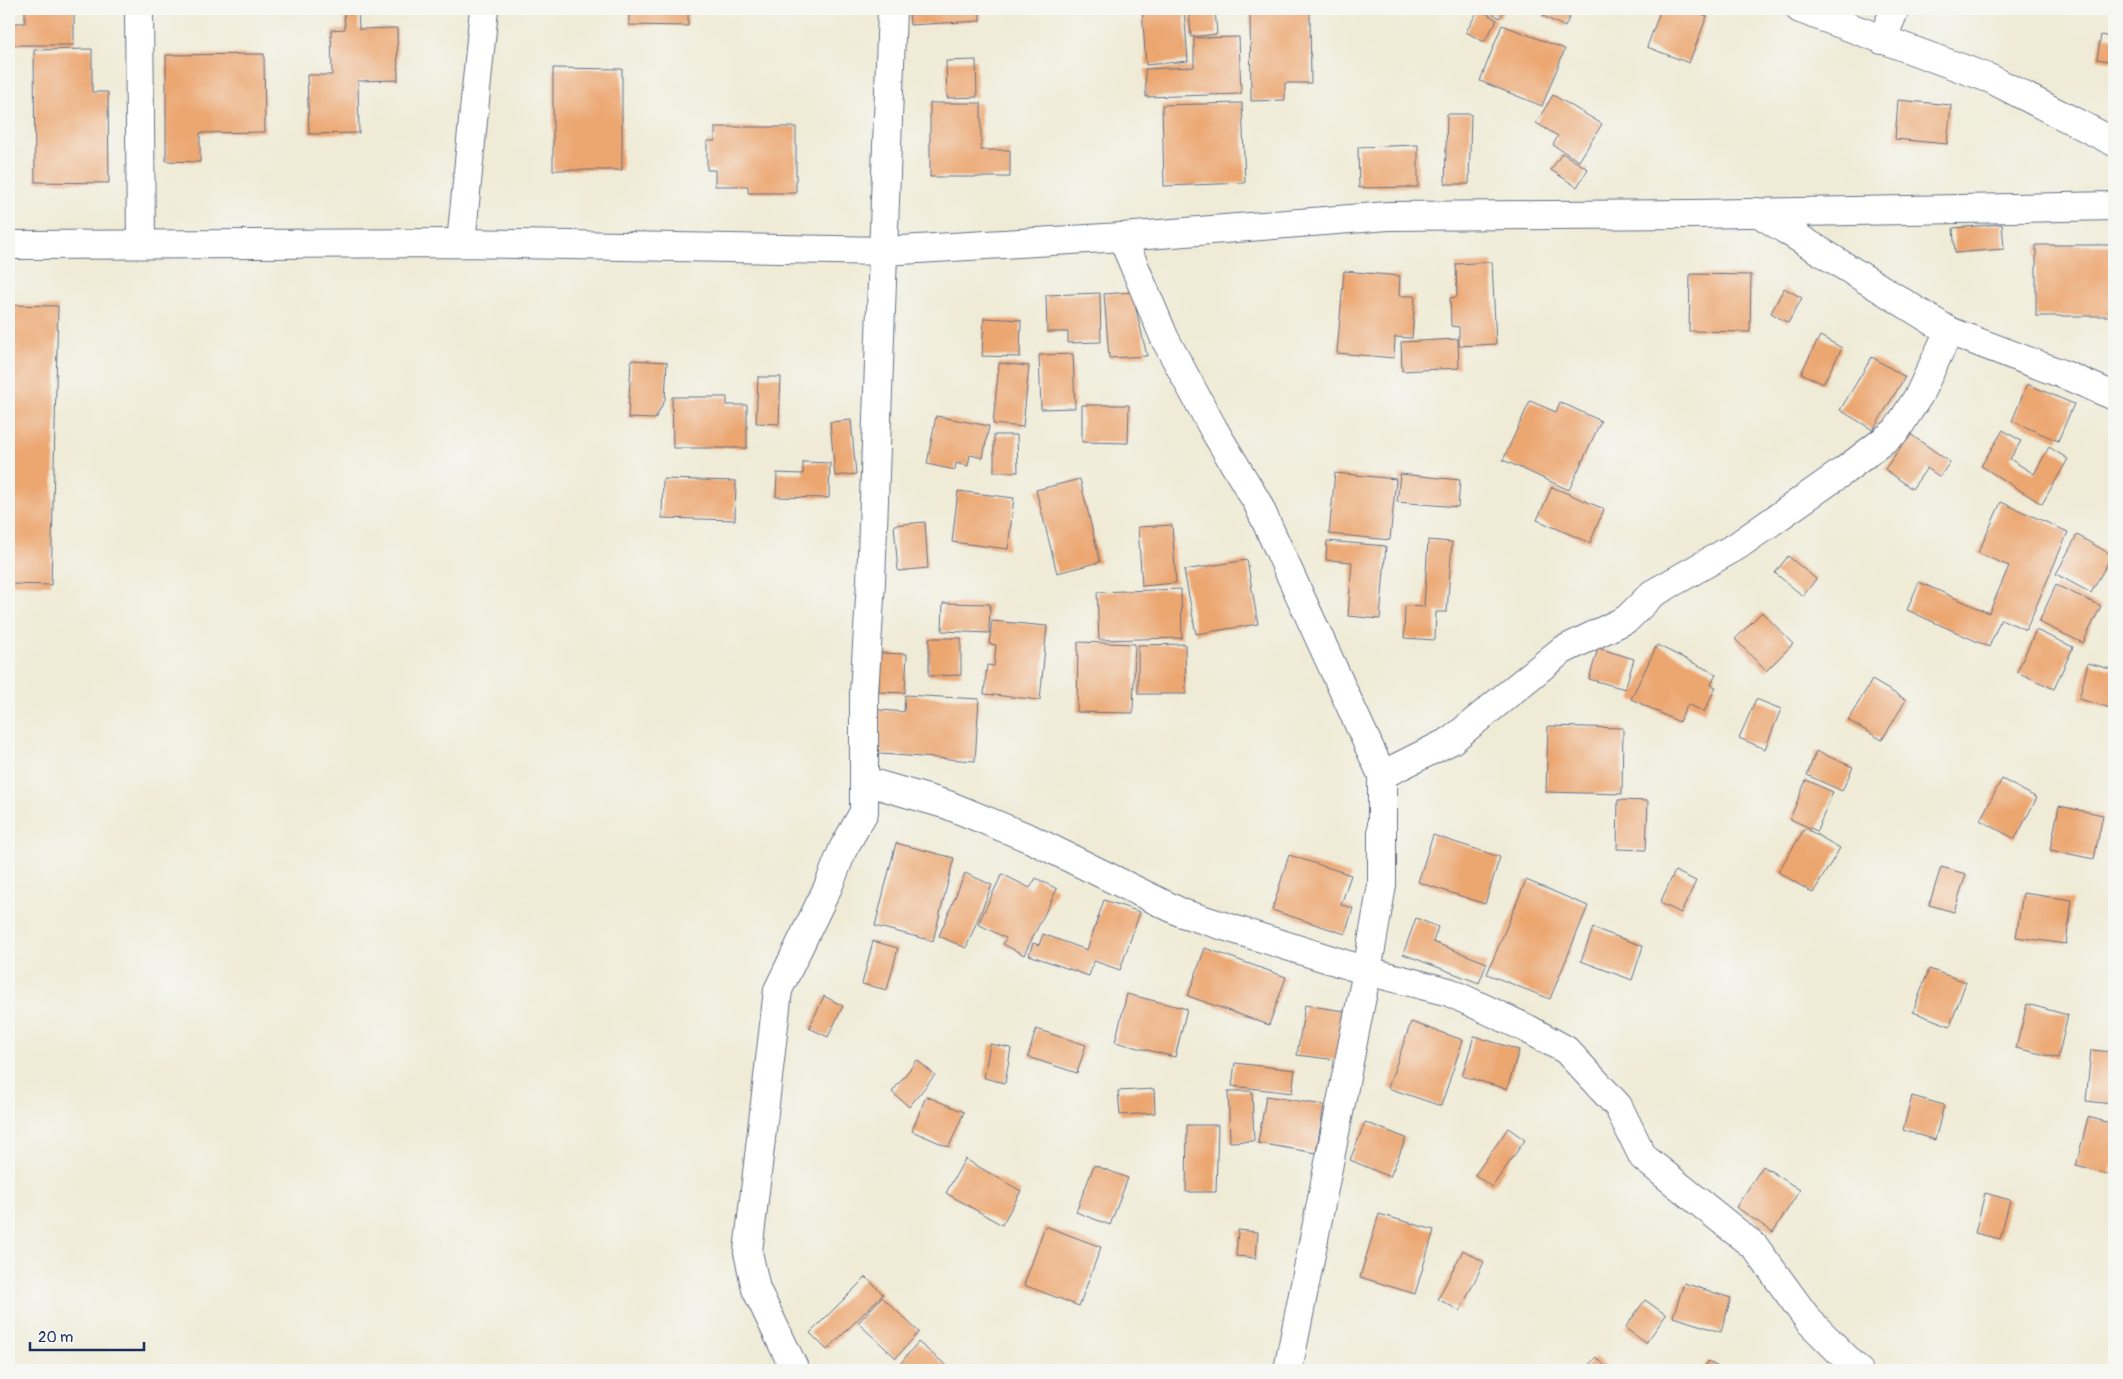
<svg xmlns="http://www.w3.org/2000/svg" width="2123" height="1379" font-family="Pangolin,sans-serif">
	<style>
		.building { fill: #eca670 }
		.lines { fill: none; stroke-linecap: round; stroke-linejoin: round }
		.minor-casing { stroke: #657188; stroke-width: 30 }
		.minor { stroke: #fff; stroke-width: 28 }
	</style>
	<rect width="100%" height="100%" fill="#f6f6f2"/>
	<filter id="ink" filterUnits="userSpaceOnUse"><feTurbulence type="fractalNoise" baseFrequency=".02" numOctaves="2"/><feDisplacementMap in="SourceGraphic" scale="10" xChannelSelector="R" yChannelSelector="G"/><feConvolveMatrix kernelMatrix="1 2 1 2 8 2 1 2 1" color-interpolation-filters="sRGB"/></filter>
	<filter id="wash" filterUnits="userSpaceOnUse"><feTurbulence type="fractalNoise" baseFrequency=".0096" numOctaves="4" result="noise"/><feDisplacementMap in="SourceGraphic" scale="20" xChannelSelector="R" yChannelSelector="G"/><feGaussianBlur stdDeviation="1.12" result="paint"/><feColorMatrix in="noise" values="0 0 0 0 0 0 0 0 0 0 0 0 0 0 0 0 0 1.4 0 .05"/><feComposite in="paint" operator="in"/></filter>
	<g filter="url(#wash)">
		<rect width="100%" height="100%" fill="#efebd6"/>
		<g id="blocks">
			<g class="building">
				<polygon points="9,9 15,9 14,18 9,19"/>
				<polygon points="25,9 74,9 74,45 9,45 9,23 25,23"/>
				<polygon points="344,9 358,9 359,29 397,28 398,80 358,81 359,133 309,134 307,75 332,75 331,30 345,29"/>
				<polygon points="629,9 688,9 688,26 629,25"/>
				<polygon points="909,9 980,9 980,21 910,25"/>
				<polygon points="1142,9 1184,9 1188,61 1146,65"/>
				<polygon points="1189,9 1215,9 1217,34 1191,37"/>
				<polygon points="1479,9 1497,20 1484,42 1466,32"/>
				<polygon points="1485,9 1505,9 1500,18"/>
				<polygon points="1538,9 1573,9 1565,27 1543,16 1545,12"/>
				<polygon points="1661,9 1689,9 1707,16 1689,63 1647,47"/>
				<polygon points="1250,12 1310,12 1311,83 1285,83 1285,100 1251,101"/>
				<polygon points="1502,25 1565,49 1542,106 1480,81"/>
				<polygon points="2101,35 2114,38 2114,62 2097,59"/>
				<polygon points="1239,37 1241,94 1146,97 1145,69 1194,67 1194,38"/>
				<polygon points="92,49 92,92 108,92 109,183 35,182 34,50"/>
				<polygon points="264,54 265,132 200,133 200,162 166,161 166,55"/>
				<polygon points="976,60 977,97 947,98 946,61"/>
				<polygon points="553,68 622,69 622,170 553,170"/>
				<polygon points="1553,95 1602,124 1579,161 1553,145 1558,136 1536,123"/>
				<polygon points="1898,100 1951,105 1947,144 1895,139"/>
				<polygon points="930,103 981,103 981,150 1010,150 1010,177 930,177"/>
				<polygon points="1242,103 1245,183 1164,186 1162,105"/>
				<polygon points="1447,114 1471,114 1469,184 1445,184"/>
				<polygon points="715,127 796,127 796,193 748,193 748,186 715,186 715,170 707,170 707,141 715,141"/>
				<polygon points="1418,145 1418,187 1359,188 1358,147"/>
				<polygon points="1562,153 1588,169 1577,187 1551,170"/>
				<polygon points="2002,224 2004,249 1955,253 1953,228"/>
				<rect x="2036" y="245" width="78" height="71"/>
				<polygon points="1492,262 1496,344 1459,346 1459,327 1451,326 1450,298 1457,297 1456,264"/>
				<polygon points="1344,271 1400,276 1399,296 1415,296 1412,338 1395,337 1394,358 1337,353"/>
				<polygon points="1690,274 1751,275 1750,332 1689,331"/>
				<polygon points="1784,288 1802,298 1788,323 1771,313"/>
				<polygon points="1132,292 1147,356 1109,358 1104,294"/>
				<polygon points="1100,293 1101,342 1068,343 1068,332 1047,332 1046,295"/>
				<polygon points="9,305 58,306 51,585 9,584"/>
				<polygon points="984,318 1021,320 1020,357 982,356"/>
				<polygon points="1820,336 1842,348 1823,384 1801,373"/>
				<polygon points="1458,339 1459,368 1402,371 1401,342"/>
				<polygon points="1073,354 1075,408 1041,409 1039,355"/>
				<polygon points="1872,357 1905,377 1873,430 1840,410"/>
				<polygon points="631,360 667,362 665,400 655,419 628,418"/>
				<polygon points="999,363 1029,366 1023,427 993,424"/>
				<polygon points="758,377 781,377 779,424 756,423"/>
				<polygon points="2027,384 2074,404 2058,441 2012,421"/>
				<polygon points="672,397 727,397 727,405 747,405 747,448 673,448"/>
				<polygon points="1530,401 1556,412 1560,402 1601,421 1569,490 1503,460"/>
				<polygon points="1082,405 1129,405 1128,443 1082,442"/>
				<polygon points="936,416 989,426 983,458 970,455 968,466 956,463 955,470 927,464"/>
				<polygon points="851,420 856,474 835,476 830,422"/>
				<polygon points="2003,430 2021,441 2010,459 2034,474 2049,447 2068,459 2042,504 1981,466"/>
				<polygon points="1910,434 1950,462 1940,477 1927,468 1912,489 1885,469"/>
				<polygon points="994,435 1017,435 1018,472 994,472"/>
				<polygon points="803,462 830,463 829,498 776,497 777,473 803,474"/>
				<polygon points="1335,473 1396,479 1390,540 1329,534"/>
				<polygon points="1400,474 1460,480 1458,507 1397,502"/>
				<polygon points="663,479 736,481 735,520 662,518"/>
				<polygon points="1080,479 1100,562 1057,573 1036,490"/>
				<polygon points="1552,487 1604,509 1590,543 1537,520"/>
				<polygon points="958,491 1014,498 1008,549 952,542"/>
				<polygon points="2001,502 2068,532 2026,630 2001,619 1989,647 1907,610 1919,582 1989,613 2009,566 1978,553"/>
				<polygon points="925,522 928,568 898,571 894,525"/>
				<polygon points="1172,525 1176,583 1142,586 1138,527"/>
				<polygon points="2077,535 2112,555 2091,593 2056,574"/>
				<polygon points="1428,540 1452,542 1447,612 1436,612 1435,640 1404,638 1405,606 1424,607"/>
				<polygon points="1327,541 1386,546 1380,619 1348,616 1352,562 1326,560"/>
				<polygon points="1788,556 1816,579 1803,596 1775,573"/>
				<polygon points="1247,560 1258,624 1196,634 1184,570"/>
				<polygon points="2056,585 2101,606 2083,643 2039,622"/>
				<polygon points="1181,589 1182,638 1099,640 1097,592"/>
				<polygon points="943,603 990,604 989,633 942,631"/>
				<polygon points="1762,612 1793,644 1766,671 1735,639"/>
				<polygon points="992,621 1047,626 1040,700 984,694 987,665 994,666 996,645 989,644"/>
				<polygon points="2036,630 2073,647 2054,689 2017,672"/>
				<polygon points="929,638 961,638 961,675 929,676"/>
				<polygon points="1078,642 1135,644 1133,713 1077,712"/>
				<polygon points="1185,644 1186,694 1138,694 1138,645"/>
				<polygon points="1657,645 1716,674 1711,685 1716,687 1704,712 1688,704 1679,722 1631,699"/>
				<polygon points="1598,648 1634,659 1625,689 1589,679"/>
				<polygon points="880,653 907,654 905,693 879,692"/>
				<polygon points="2088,663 2114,670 2114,709 2079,699"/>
				<polygon points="1872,680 1906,700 1882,740 1848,720"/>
				<polygon points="905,695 979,699 975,761 868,753 870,709 904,712"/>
				<polygon points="1756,699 1781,709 1765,749 1739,738"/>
				<polygon points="1548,726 1623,728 1622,794 1546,792"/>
				<polygon points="1816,751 1853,767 1842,791 1807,775"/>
				<polygon points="2002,779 2037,798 2015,839 1980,820"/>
				<polygon points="1806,780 1833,792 1817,831 1790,819"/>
				<polygon points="1618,800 1648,801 1646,850 1617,849"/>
				<polygon points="2059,806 2103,815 2094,859 2050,850"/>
				<polygon points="1805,828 1840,848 1813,893 1778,872"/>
				<polygon points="1433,835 1500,857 1485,904 1418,882"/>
				<polygon points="896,843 954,858 933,941 875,926"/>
				<polygon points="1289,855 1351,875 1341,905 1353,908 1345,934 1272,910"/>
				<polygon points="1941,867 1966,874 1954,912 1929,905"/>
				<polygon points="1675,871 1696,881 1681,913 1660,903"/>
				<polygon points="965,873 992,885 966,948 939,936"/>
				<polygon points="1002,874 1030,888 1036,878 1057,889 1024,955 1003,944 1006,938 978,924"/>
				<polygon points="1526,880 1588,906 1550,999 1487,974"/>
				<polygon points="2023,893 2072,900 2066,944 2016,937"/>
				<polygon points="1104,900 1140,912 1120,970 1094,961 1089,976 1029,955 1033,943 1039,945 1043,934 1087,950"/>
				<polygon points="1416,918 1438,927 1433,942 1487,963 1479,983 1403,954"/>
				<polygon points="1593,928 1643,946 1632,980 1581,961"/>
				<polygon points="873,941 898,948 887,990 862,984"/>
				<polygon points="1205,948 1286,977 1269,1025 1188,996"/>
				<polygon points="1929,969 1966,982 1950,1026 1913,1012"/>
				<polygon points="1127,994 1187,1009 1175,1057 1115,1042"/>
				<polygon points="824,996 843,1006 828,1037 809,1028"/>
				<polygon points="2027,1004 2068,1015 2058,1058 2016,1048"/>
				<polygon points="1305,1005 1344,1011 1337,1060 1297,1055"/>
				<polygon points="1411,1022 1463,1040 1441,1106 1388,1088"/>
				<polygon points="1036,1029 1086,1045 1077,1073 1028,1057"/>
				<polygon points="1474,1036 1519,1050 1507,1089 1462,1076"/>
				<polygon points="990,1044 1011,1048 1005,1083 984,1078"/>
				<polygon points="2091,1050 2114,1052 2111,1104 2086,1101"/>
				<polygon points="917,1060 935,1075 909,1107 892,1092"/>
				<polygon points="1235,1063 1295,1070 1292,1093 1232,1086"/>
				<polygon points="1154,1089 1155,1113 1120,1115 1118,1091"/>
				<polygon points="1228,1091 1252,1091 1254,1141 1230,1142"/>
				<polygon points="926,1096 964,1112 949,1147 912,1131"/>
				<polygon points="1266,1096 1324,1105 1316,1153 1258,1143"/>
				<polygon points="1912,1096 1944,1105 1935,1140 1903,1130"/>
				<polygon points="2088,1117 2114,1124 2114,1157 2110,1175 2076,1166"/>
				<polygon points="1365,1122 1406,1138 1390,1177 1350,1160"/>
				<polygon points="1187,1125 1218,1125 1216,1192 1186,1192"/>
				<polygon points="1508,1128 1525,1140 1492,1187 1475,1175"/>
				<polygon points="965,1159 1021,1191 1002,1225 946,1193"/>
				<polygon points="1094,1165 1128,1178 1110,1225 1076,1212"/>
				<polygon points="1763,1166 1800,1190 1773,1232 1736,1207"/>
				<polygon points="1985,1193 2010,1200 2000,1239 1975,1233"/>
				<polygon points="1379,1214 1434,1230 1415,1294 1360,1277"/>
				<polygon points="1045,1226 1101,1247 1079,1306 1024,1285"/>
				<polygon points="1238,1230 1258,1232 1256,1258 1236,1256"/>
				<polygon points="1463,1250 1484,1262 1460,1311 1438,1299"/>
				<polygon points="866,1277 883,1294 827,1350 810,1333"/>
				<polygon points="1684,1283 1731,1298 1721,1332 1673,1317"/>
				<polygon points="882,1297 919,1332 896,1358 858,1323"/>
				<polygon points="1645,1300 1666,1315 1646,1343 1625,1328"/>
				<polygon points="918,1342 952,1370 895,1370"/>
				<polygon points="1596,1357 1609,1370 1584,1370"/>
				<polygon points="1708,1361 1723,1370 1703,1370"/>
			</g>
		</g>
	</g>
	<g filter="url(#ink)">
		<use href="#blocks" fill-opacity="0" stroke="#657188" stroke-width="1"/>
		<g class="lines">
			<defs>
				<g id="minor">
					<polyline points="139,9 141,243"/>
					<polyline points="1800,9 1991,79 2114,142"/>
					<polyline points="1882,40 1895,9"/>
					<polyline points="1757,212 1949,331 2070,377 2114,396"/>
					<polyline points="1122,237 1165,339 1214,430 1257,502 1382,775 1382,885 1367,971 1288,1370"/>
					<polyline points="461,243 484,9"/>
					<polyline points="9,245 461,243 884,251 1122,237 1388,216 1694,214 2114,206"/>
					<polyline points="1382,775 1452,740 1561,651 1627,619 1652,594 1737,546 1845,470 1896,431 1919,395 1949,331"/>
					<polyline points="865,781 948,805 1031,839 1182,913 1367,971 1449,992 1528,1029 1566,1050 1618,1106 1643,1157 1755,1247 1809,1321 1858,1370"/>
					<polyline points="795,1370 756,1289 748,1252 778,990 828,887 843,849 864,812 864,693 871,582 892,9"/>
				</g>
			</defs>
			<use href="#minor" class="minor-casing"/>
			<use href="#minor" class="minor"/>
		</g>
	</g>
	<rect width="2123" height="1379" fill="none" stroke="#f6f6f2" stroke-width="30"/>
	<path d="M30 1342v8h114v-8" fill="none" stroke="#1b2f5e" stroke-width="2.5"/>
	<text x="38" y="1342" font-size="15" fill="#1b2f5e" stroke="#f6f6f2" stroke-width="4" paint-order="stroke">20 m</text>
</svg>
